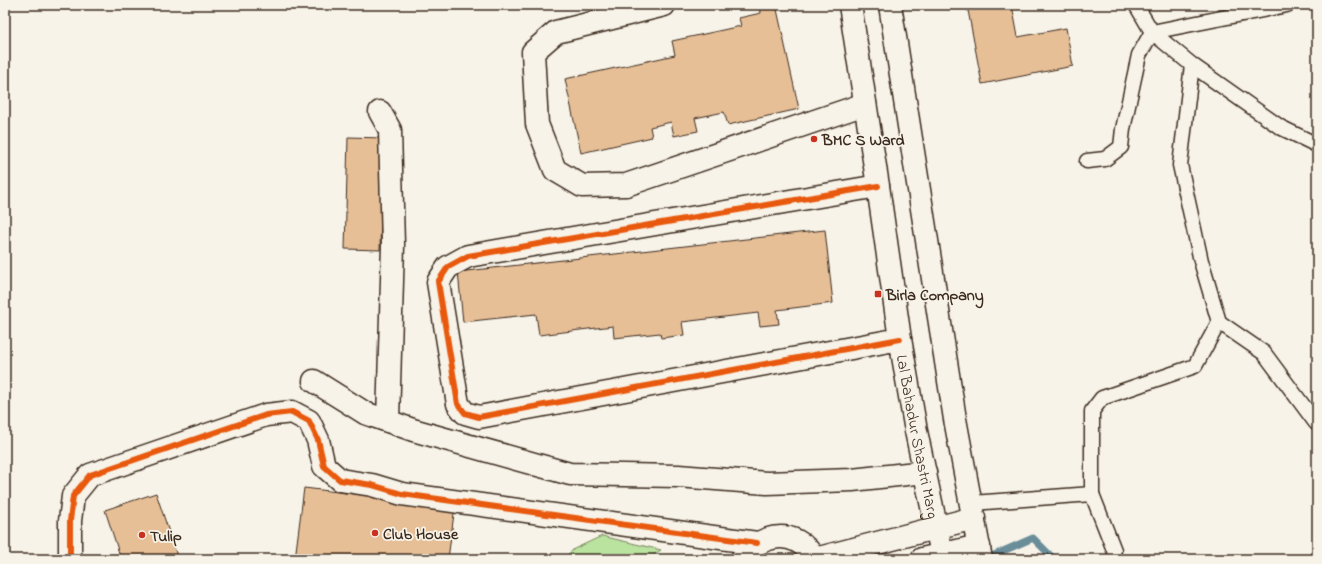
<svg xmlns="http://www.w3.org/2000/svg" width="1322" height="564" font-family="'Indie Flower',sans-serif">
	<style>
		.green { fill: #bae3a0; stroke: #7a865f }
		.lines { fill: none; stroke-linecap: round; stroke-linejoin: round }
		.stream { stroke: #6b8d9a; stroke-width: 7 }
		.building { fill: #e7bf97; stroke: #3b2a1e }
		.lane-casing { stroke: #3b2a1e; stroke-width: 17 }
		.street-casing { stroke: #3b2a1e; stroke-width: 25 }
		.primary-casing { stroke: #3b2a1e; stroke-width: 25 }
		.lane { stroke: #f7f3e8; stroke-width: 14 }
		.street { stroke: #f7f3e8; stroke-width: 22 }
		.primary { stroke: #f7f3e8; stroke-width: 22 }
		.cycleway-casing { stroke: #f7f3e8; stroke-width: 8 }
		.cycleway { stroke: #e8590c; stroke-width: 6 }
		.poi-dot { fill: #c8321e; stroke: #f7f3e8; stroke-width: 1.5 }
		.labels { text-anchor: middle; stroke-width: 3.5; stroke-linejoin: round; paint-order: stroke }
		.poi-label { font-size: 16px; font-weight: bold; fill: #3b2a1e; stroke: #f7f3e8; text-anchor: start }
		.street-label { font-size: 16px; fill: #3b2a1e; stroke: #f7f3e8 }
	</style>
	<rect width="100%" height="100%" fill="#f7f3e8"/>
	<filter id="ink" filterUnits="userSpaceOnUse"><feTurbulence type="fractalNoise" baseFrequency=".025" numOctaves="2"/><feDisplacementMap in="SourceGraphic" scale="8" xChannelSelector="R" yChannelSelector="G"/><feConvolveMatrix kernelMatrix="1 2 1 2 8 2 1 2 1" color-interpolation-filters="sRGB"/></filter>
	<g filter="url(#ink)">
		<polygon class="green" points="602,536 661,550 647,559 563,559 574,549"/>
		<g class="lines">
			<polyline class="stream" points="985,559 1033,538 1054,559"/>
		</g>
		<g class="building">
			<polygon points="760,5 776,5 799,109 728,125 724,112 695,118 698,131 674,136 671,122 650,127 652,137 581,153 565,79 675,55 672,41 741,26 739,18 761,13"/>
			<polygon points="967,5 1012,5 1018,37 1066,28 1073,66 982,84"/>
			<polygon points="348,137 383,138 380,250 345,249"/>
			<polygon points="825,230 833,303 777,310 779,324 760,326 758,313 682,322 684,335 661,338 660,333 614,338 613,326 539,335 536,314 463,322 458,272"/>
			<polygon points="304,488 455,506 448,559 295,559"/>
			<polygon points="156,493 178,559 121,559 105,510"/>
		</g>
		<g class="lines">
			<defs>
				<g id="lane">
					<polyline points="1136,5 1152,32 1192,65 1280,127 1317,145"/>
					<polyline points="1192,65 1180,165 1201,261 1219,322"/>
					<polyline points="1087,161 1105,159 1121,147 1123,129 1139,55 1152,32 1287,5"/>
					<polyline points="1092,494 1114,550"/>
					<polyline points="972,503 1092,494 1092,411 1102,398 1195,366 1219,322 1264,353 1316,423"/>
				</g>
				<g id="street">
					<polyline points="664,5 556,32 533,52 537,124 555,170 582,186 626,185 865,104"/>
					<polyline points="380,112 390,130 393,245 388,421"/>
					<polyline points="878,186 468,256 448,267 438,282 458,404 465,413 479,417 900,339"/>
					<polyline points="314,381 365,413 413,430 570,474 678,476 767,483 852,480 925,472"/>
					<polyline points="70,559 70,521 73,496 90,475 266,415 292,412 309,421 318,440 324,466 340,480 372,485 402,494 757,543"/>
					<path d="M 742,559 C 753,541 778,531 797,541 C 805,545 810,552 815,559"/>
					<polyline points="815,559 974,518"/>
					<polyline points="922,559 979,546"/>
				</g>
				<g id="primary">
					<path id="s1" d="M 850,5 L 878,186 L 900,339 L 916,431 L 943,559"/>
					<polyline points="890,5 955,419 981,559"/>
				</g>
			</defs>
			<use href="#lane" class="lane-casing"/>
			<use href="#street" class="street-casing"/>
			<use href="#primary" class="primary-casing"/>
			<use href="#lane" class="lane"/>
			<use href="#street" class="street"/>
			<use href="#primary" class="primary"/>
			<defs>
				<g id="cycleway">
					<polyline points="878,186 468,256 448,267 438,282 458,404 465,413 479,417 900,339"/>
					<polyline points="70,559 70,521 73,496 90,475 266,415 292,412 309,421 318,440 324,466 340,480 372,485 402,494 757,543"/>
				</g>
			</defs>
			<use href="#cycleway" class="cycleway-casing"/>
			<use href="#cycleway" class="cycleway"/>
		</g>
	</g>
	<g class="poi-dot">
		<circle cx="814" cy="139" r="4"/>
		<rect x="874" y="290" width="8" height="8" rx="2"/>
		<circle cx="375" cy="533" r="4"/>
		<circle cx="142" cy="535" r="4"/>
	</g>
	<g class="labels">
		<g class="poi-label">
			<text x="822" y="145">BMC S Ward</text>
			<text x="886" y="300">Birla Company</text>
			<text x="383" y="539">Club House</text>
			<text x="150" y="541">Tulip</text>
		</g>
		<g class="street-label">
			<text dy="6" stroke="none"><textPath href="#s1" startOffset="437">Lal Bahadur Shastri Marg</textPath></text>
		</g>
	</g>
	<rect width="1322" height="564" fill="none" stroke="#f7f3e8" stroke-width="20"/>
	<rect x="10" y="10" width="1302" height="544" fill="none" stroke="#3b2a1e" stroke-width="1.5" filter="url(#ink)"/>
</svg>
